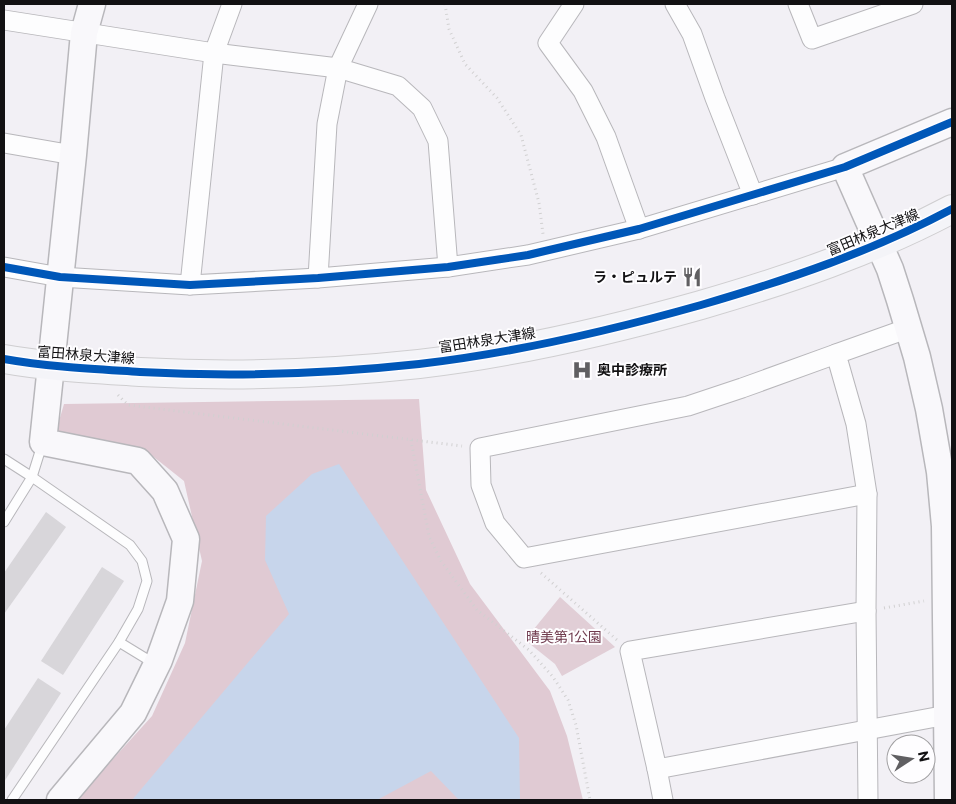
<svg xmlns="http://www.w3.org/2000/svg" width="956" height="804" font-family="Commissioner,'Noto Sans JP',sans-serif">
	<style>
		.green { fill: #e1ced6 }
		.forest { fill: #e0cad3 }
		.water { fill: #c7d5eb }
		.building { fill: #d8d6da }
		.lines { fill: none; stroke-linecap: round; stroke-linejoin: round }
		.lane-casing { stroke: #b8b7bb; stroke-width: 11 }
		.street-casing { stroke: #b8b7bb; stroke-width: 21 }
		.secondary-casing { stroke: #b8b7bb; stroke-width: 29 }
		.primary-casing { stroke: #cfced0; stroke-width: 30 }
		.path { stroke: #d1d0d1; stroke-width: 3; stroke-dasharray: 1 4; stroke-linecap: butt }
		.lane { stroke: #fdfdfe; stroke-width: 9 }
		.street { stroke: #fdfdfe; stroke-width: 19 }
		.secondary { stroke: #f9f8fb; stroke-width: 26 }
		.primary { stroke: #f4f4f8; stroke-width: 28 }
		.cycleway-casing { stroke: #fefdff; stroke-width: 11 }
		.cycleway { stroke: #0057b8; stroke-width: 8 }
		.labels { text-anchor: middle; stroke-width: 4; stroke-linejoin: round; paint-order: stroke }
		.street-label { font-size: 14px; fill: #121113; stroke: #fefdff }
		.poi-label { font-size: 14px; font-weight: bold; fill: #121113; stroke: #fefdff; text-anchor: end }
		.park-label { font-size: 14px; fill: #703b4e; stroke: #fefdff }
	</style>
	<rect width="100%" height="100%" fill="#f2f0f5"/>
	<polygon class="green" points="560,597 615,647 562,676 555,664 525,640"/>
	<polygon class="forest" points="419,399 426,490 470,584 550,691 567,736 583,800 76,800 152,716 185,643 202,561 184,481 145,450 55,435 64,404"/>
	<polygon class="water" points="339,464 519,738 520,800 459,800 431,771 377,800 132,800 289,614 265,560 266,516 312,474"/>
	<g class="building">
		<polygon points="46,512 66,527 4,614 4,573"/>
		<polygon points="102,567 124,581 63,675 41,661"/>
		<polygon points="38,678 61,693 4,782 4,730"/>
	</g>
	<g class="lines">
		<defs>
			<g id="lane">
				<polyline points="4,459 32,477 130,545 142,561 147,581 138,609 119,642 12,800"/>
				<polyline points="4,522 32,477 42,445"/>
				<polyline points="119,642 155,664"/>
			</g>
			<g id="street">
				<polyline points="574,4 548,43 583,91 606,137 639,229"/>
				<polyline points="675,4 692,34 715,98 753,195"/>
				<polyline points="798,4 812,39 913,4"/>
				<polyline points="4,20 214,53 338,68 398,86 422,108 438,141 448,267"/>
				<polyline points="4,143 73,155"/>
				<polyline points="4,267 60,277 190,285 318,278 448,267 528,255 639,229 845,167"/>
				<polyline points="318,278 327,124 338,68 368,4"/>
				<polyline points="190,285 214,53 232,4"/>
				<polyline points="836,354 742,388 688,406 480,448 481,485 495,523 524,558 867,494"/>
				<polyline points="657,769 947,715"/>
				<polyline points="663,800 657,769 630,651 866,611"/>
				<polyline points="868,800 866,611 867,494 856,424 836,354 909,328"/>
			</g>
			<g id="secondary">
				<polyline points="60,800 133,713 159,660 180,601 186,539 165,491 138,461 43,442 73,155 84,33 92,4"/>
				<polyline points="948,800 945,526 940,472 929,409 917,357 900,300 890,269 845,167 952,122"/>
			</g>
			<path id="primary" d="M 4,359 C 49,367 94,369 140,372 C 233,377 327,374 419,364 C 514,353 609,331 701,305 C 787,280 873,251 952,209"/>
		</defs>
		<use href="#lane" class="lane-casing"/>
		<use href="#street" class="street-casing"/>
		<use href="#secondary" class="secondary-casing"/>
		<use href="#primary" class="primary-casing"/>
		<g class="path">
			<polyline points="445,4 449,29 465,64 497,98 521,135 539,203 543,234"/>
			<polyline points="118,395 128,405 462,446"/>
			<polyline points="411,440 429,536 441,561 477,610 529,650 553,677 568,700 576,725 590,800"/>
			<polyline points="541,573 617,640"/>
			<polyline points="884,608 924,601"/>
		</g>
		<use href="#lane" class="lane"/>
		<use href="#street" class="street"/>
		<use href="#secondary" class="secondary"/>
		<use href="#primary" class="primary"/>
		<defs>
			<g id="cycleway">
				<polyline points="4,267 60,277 190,285 318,278 448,267 528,255 639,229 845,167 952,122"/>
				<path d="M 4,359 C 49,367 94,369 140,372 C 233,377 327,374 419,364 C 514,353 609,331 701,305 C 787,280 873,251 952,209"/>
			</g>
		</defs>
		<use href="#cycleway" class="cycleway-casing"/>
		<use href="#cycleway" class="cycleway"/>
	</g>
	<defs>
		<symbol id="restaurant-bare" viewBox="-9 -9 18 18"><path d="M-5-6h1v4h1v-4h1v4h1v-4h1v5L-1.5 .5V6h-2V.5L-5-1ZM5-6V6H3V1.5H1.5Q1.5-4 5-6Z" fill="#605f62" stroke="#fefdff" stroke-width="2.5" paint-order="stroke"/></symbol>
		<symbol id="hospital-bare" viewBox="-9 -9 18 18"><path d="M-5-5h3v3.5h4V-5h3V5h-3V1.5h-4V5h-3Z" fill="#605f62" stroke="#fefdff" stroke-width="2.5" paint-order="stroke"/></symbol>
	</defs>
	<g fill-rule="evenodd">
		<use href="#restaurant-bare" x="678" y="263" width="28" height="28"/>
		<use href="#hospital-bare" x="568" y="356" width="28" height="28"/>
	</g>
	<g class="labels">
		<g class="street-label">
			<text transform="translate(873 232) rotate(-23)" y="5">富田林泉大津線</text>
			<text transform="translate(487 340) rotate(-9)" y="5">富田林泉大津線</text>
			<text transform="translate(86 355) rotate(4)" y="5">富田林泉大津線</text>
		</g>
		<g class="poi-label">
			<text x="677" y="282">ラ・ピュルテ</text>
			<text x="597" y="375" text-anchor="start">奥中診療所</text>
		</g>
		<g class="park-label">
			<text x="564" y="642">晴美第1公園</text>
		</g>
	</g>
	<rect width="956" height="804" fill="none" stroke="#121113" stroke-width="10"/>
	<g transform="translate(911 759) rotate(78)"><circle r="24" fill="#fefdff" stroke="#a09fa1"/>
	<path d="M0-4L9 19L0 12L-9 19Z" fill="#605f62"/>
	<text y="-8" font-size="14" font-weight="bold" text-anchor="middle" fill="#121113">N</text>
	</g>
</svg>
